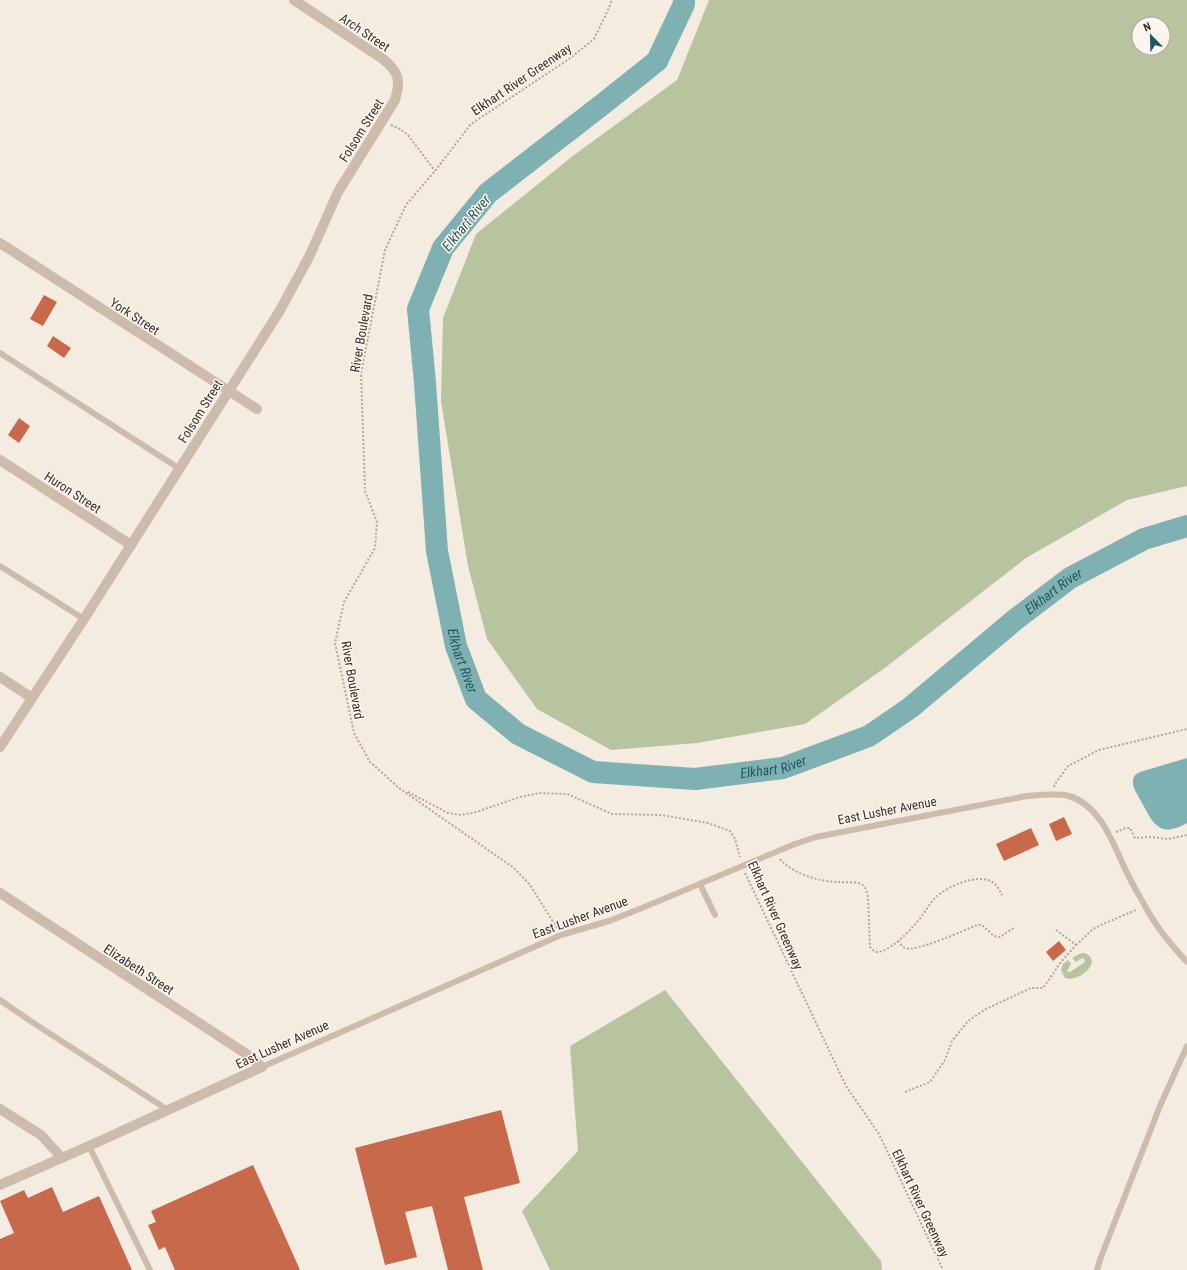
<svg xmlns="http://www.w3.org/2000/svg" width="1187" height="1270" font-family="'Roboto Condensed',sans-serif">
	<style>
		.green { fill: #b8c4a0; fill-rule: evenodd }
		.water { fill: #7fb0b2 }
		.lines { fill: none; stroke-linecap: round; stroke-linejoin: round }
		.river { stroke: #7fb0b2; stroke-width: 22 }
		.building { fill: #c8694b }
		.path { stroke: #b9a596; stroke-width: 2; stroke-dasharray: 2 2; stroke-linecap: butt }
		.lane { stroke: #cdbbac; stroke-width: 6 }
		.street { stroke: #cdbbac; stroke-width: 10 }
		.labels { text-anchor: middle; stroke-width: 3; stroke-linejoin: round; paint-order: stroke }
		.street-label { font-size: 13px; fill: #3b302b; stroke: #fbf5ee }
		.water-label { font-size: 14px; font-style: italic; fill: #1f5a5e; stroke: #fbf5ee }
	</style>
	<rect width="100%" height="100%" fill="#f4ebe1"/>
	<g class="green">
		<path d="M 709,0 L 1187,0 L 1187,486 L 1127,500 L 1026,558 L 886,667 L 805,724 L 697,743 L 611,750 L 537,709 L 487,639 L 468,566 L 441,401 L 443,318 L 476,234 L 574,155 L 677,80 ZM 1139,24 L 1163,24 L 1163,48 L 1139,48 Z"/>
		<path d="M 1084,953 C 1104,959 1081,983 1065,978 L 1061,970 L 1063,964 L 1068,960 L 1071,964 L 1067,971 L 1070,972 L 1085,962 L 1084,959 L 1082,958 L 1076,962 L 1072,958 L 1079,954 Z"/>
		<polygon points="665,990 881,1261 882,1270 550,1270 522,1211 578,1151 570,1046"/>
	</g>
	<path class="water" d="M 1187,758 L 1187,823 C 1159,839 1153,823 1141,801 C 1138,795 1132,787 1133,781 C 1133,776 1136,774 1140,772 Z"/>
	<g class="lines">
		<path class="river" id="s1" d="M 684,0 L 684,4 L 657,61 L 603,104 L 488,193 L 443,248 L 418,309 L 425,383 L 437,551 L 456,646 L 476,699 L 518,734 L 593,772 L 695,779 L 783,768 L 869,736 L 910,708 L 1016,619 L 1070,578 L 1144,539 L 1187,526"/>
	</g>
	<g class="building">
		<polygon points="44,295 57,302 43,326 30,319"/>
		<polygon points="53,336 71,348 64,358 47,346"/>
		<polygon points="19,418 30,426 19,443 8,435"/>
		<polygon points="1064,817 1072,834 1056,841 1049,824"/>
		<polygon points="1031,828 1039,845 1004,861 996,844"/>
		<polygon points="1059,941 1066,950 1053,961 1046,952"/>
		<polygon points="501,1110 520,1183 464,1197 483,1270 448,1270 432,1206 405,1212 417,1257 385,1265 355,1148"/>
		<polygon points="253,1165 300,1270 175,1270 165,1247 159,1250 148,1225 156,1222 151,1211"/>
		<polygon points="52,1187 63,1212 99,1196 132,1270 0,1270 0,1239 14,1233 0,1201 24,1190 28,1198"/>
	</g>
	<g class="lines">
		<g class="path">
			<polyline points="1180,0 1181,0"/>
			<polyline points="391,125 400,129 408,135 435,171"/>
			<polyline points="1054,787 1055,784 1068,766 1099,750 1187,729"/>
			<polyline points="408,792 448,813 460,815 473,813 520,797 540,793 567,794 612,814 661,815 708,823 730,831 735,839 740,857"/>
			<polyline points="1116,832 1126,828 1130,828 1135,838 1150,837 1168,839 1187,835"/>
			<path d="M 780,859 C 793,874 820,882 840,882 C 847,883 855,881 861,884 C 866,887 867,892 868,897 L 870,947 C 872,949 874,952 877,952 C 889,952 909,932 916,923 C 924,915 928,905 936,897 C 948,886 981,871 995,884 C 998,887 1000,891 1002,895"/>
			<polyline points="745,873 846,1086 879,1134 943,1270"/>
			<polyline points="557,928 530,885 514,868 399,788 370,762 354,733 335,643 344,602 375,548 377,522 365,491 361,373 385,250 406,205 435,171 471,124 569,59 594,39 608,10 612,0"/>
			<path d="M 898,941 C 900,943 902,947 905,948 C 914,953 965,930 977,925 L 982,925 L 994,936 L 1000,937 L 1015,927"/>
			<polyline points="1076,945 1093,929 1103,924 1136,910"/>
			<polyline points="905,1092 930,1082 945,1060 952,1041 968,1021 986,1009 1031,988 1043,988 1061,962 1076,945 1055,929"/>
		</g>
		<g class="lane">
			<polyline points="0,353 180,469"/>
			<polyline points="0,566 84,619"/>
			<polyline points="700,884 715,915"/>
			<polyline points="0,1000 35,1024 168,1110"/>
			<path d="M 262,1067 L 561,935 L 609,921 L 642,908 L 795,844 L 816,837 L 1027,796 C 1041,795 1056,793 1069,796 C 1103,806 1115,850 1129,877 C 1134,887 1140,897 1145,906 C 1156,927 1171,945 1187,962"/>
			<polyline points="89,1146 150,1270"/>
			<polyline points="1097,1270 1101,1257 1160,1106 1187,1046"/>
		</g>
		<g class="street">
			<polyline points="0,243 257,409"/>
			<polyline points="0,460 131,545"/>
			<polyline points="0,677 32,698"/>
			<path d="M 0,747 L 84,619 L 279,312 L 309,257 L 338,192 L 395,100 C 401,80 399,72 383,59 L 294,0"/>
			<polyline points="0,893 248,1055 262,1067 89,1146 0,1185"/>
			<polyline points="0,1109 41,1135 62,1158"/>
		</g>
	</g>
	<g class="labels">
		<g class="street-label">
			<text transform="translate(365 32) rotate(34)" y="5">Arch Street</text>
			<text transform="translate(521 79) rotate(-34)" y="5">Elkhart River Greenway</text>
			<text transform="translate(361 130) rotate(-58)" y="5">Folsom Street</text>
			<text transform="translate(135 316) rotate(33)" y="5">York Street</text>
			<text transform="translate(361 333) rotate(-80)" y="5">River Boulevard</text>
			<text transform="translate(200 411) rotate(-58)" y="5">Folsom Street</text>
			<text transform="translate(73 492) rotate(33)" y="5">Huron Street</text>
			<text transform="translate(353 680) rotate(80)" y="5">River Boulevard</text>
			<text transform="translate(887 810) rotate(-11)" y="5">East Lusher Avenue</text>
			<text transform="translate(776 915) rotate(66)" y="5">Elkhart River Greenway</text>
			<text transform="translate(580 917) rotate(-20)" y="5">East Lusher Avenue</text>
			<text transform="translate(139 969) rotate(33)" y="5">Elizabeth Street</text>
			<text transform="translate(282 1044) rotate(-24)" y="5">East Lusher Avenue</text>
			<text transform="translate(921 1203) rotate(65)" y="5">Elkhart River Greenway</text>
		</g>
		<g class="water-label">
			<text transform="translate(466 223) rotate(-51)" y="5">Elkhart River</text>
			<text dy="5" stroke="none"><textPath href="#s1" startOffset="1471">Elkhart River</textPath></text>
			<text dy="5" stroke="none"><textPath href="#s1" startOffset="774">Elkhart River</textPath></text>
			<text dy="5" stroke="none"><textPath href="#s1" startOffset="1135">Elkhart River</textPath></text>
		</g>
	</g>
	<g transform="translate(1151 36) rotate(337)"><circle r="19" fill="#fbf5ee" stroke="#aea6a0"/>
	<path d="M0-3L7 15L0 10L-7 15Z" fill="#1f5a5e"/>
	<text y="-6" font-size="11" font-weight="bold" text-anchor="middle" fill="#3b302b">N</text>
	</g>
</svg>
